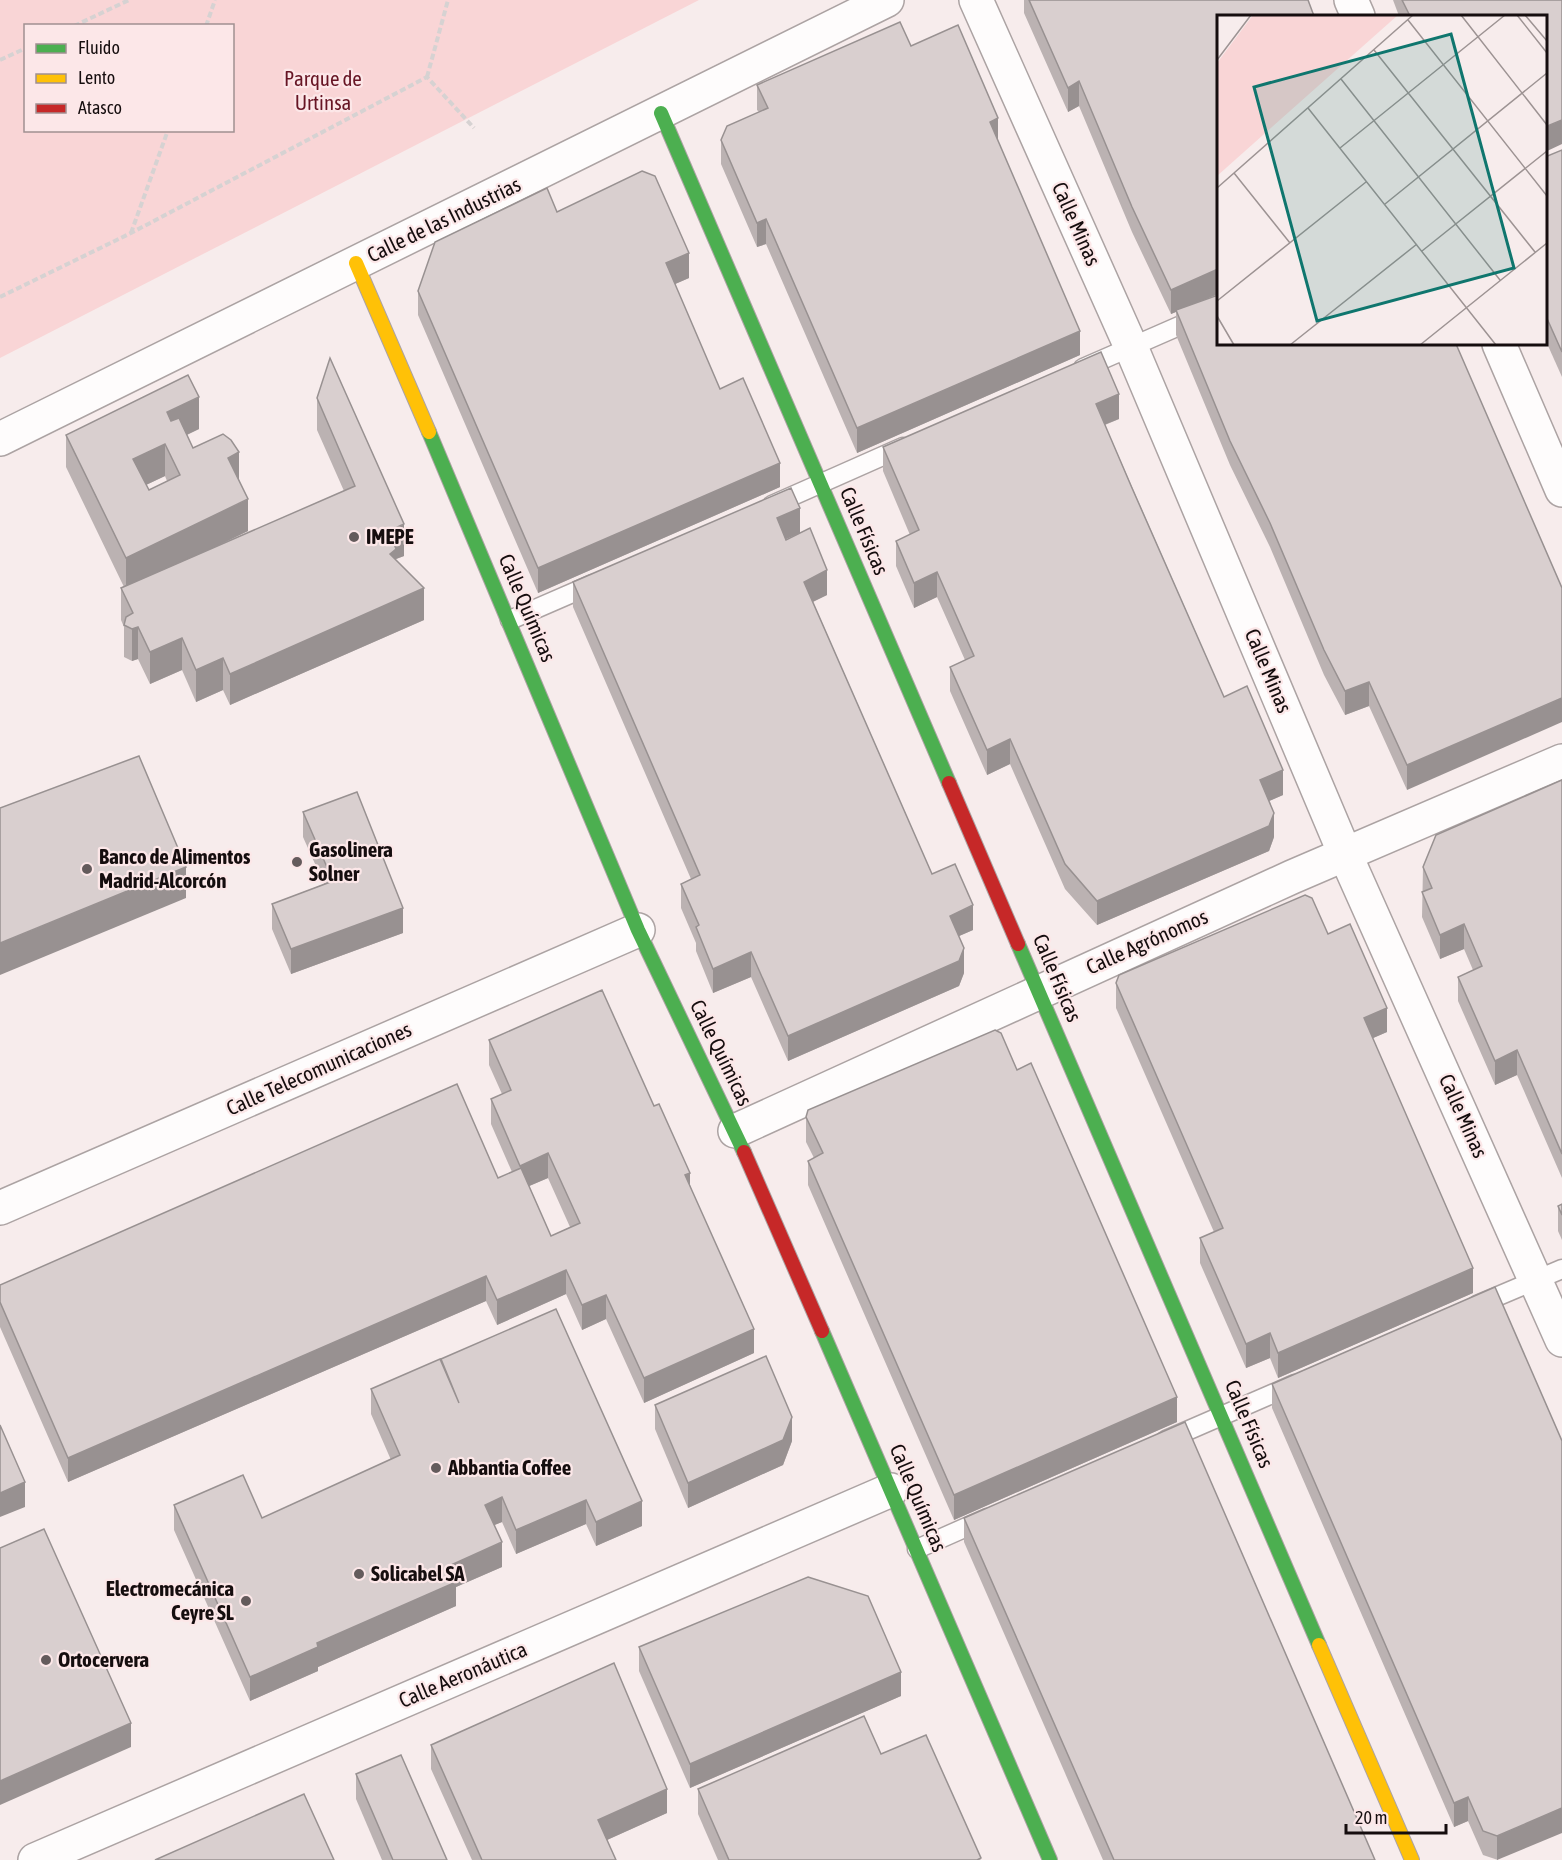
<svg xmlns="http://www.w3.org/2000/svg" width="1562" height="1860" font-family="'Asap Condensed',sans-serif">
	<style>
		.green { fill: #f9d5d6; fill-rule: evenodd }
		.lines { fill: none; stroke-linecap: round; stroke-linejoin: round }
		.lane-casing { stroke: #aca3a3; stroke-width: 21 }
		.street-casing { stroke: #aca3a3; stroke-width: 36 }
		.fast-casing { stroke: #aca3a3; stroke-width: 16 }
		.slow-casing { stroke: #aca3a3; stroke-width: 16 }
		.jam-casing { stroke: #aca3a3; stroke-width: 16 }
		.path { stroke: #d6d2d2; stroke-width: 4; stroke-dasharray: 6 3; stroke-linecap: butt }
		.lane { stroke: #fefcfc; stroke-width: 18 }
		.street { stroke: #fefcfc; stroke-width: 33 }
		.fast { stroke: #4caf50; stroke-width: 14 }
		.slow { stroke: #ffc107; stroke-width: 14 }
		.jam { stroke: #c62828; stroke-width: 14 }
		.wall { fill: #bbb2b2; fill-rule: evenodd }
		.shaded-wall { fill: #989191 }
		.building { fill: #d9cfcf; stroke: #989191; stroke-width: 1.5; fill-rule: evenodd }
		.poi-dot { fill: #645b5c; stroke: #fce7e8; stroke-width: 2 }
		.labels { text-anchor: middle; stroke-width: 4.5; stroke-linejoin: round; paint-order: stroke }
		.park-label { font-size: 21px; fill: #671524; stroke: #fce7e8 }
		.street-label { font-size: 21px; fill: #150d0e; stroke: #fce7e8 }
		.poi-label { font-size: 21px; font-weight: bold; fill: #150d0e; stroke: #fce7e8; text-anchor: start }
		.inset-road { fill: none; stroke: #9d9393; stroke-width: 1.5 }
		.view { fill: #0f766e; fill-opacity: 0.15; stroke: #0f766e; stroke-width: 3 }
		.inset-edge { fill: none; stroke: #150d0e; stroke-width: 3 }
	</style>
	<rect width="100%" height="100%" fill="#f7ecec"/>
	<path class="green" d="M 0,0 L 699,0 L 0,358 ZM 26,26 L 232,26 L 232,130 L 26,130 Z"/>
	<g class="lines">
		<defs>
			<g id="lane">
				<polyline points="1083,368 1218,309"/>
				<polyline points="772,505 903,447"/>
				<polyline points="510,620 593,584"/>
				<polyline points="1477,1305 1562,1269"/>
				<polyline points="1166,1440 1295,1384"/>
				<polyline points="917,1549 987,1518"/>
			</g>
			<g id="street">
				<polyline points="976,0 1131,347 1345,854 1562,1340"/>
				<polyline points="1351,0 1358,16"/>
				<polyline points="1499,344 1562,490"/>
				<polyline points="0,439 887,0"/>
				<polyline points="735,1131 1292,877 1562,761"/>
				<polyline points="0,1208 638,930"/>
				<polyline points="35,1860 891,1490"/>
			</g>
			<g id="fast">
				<polyline points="661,113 949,783"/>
				<polyline points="429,432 638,930 744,1152"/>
				<polyline points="1018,944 1319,1645"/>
				<polyline points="822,1331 1050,1860"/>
			</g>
			<g id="slow">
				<polyline points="356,263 429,432"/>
				<polyline points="1319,1645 1412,1860"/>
			</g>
			<g id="jam">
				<polyline points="949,783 1018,944"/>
				<polyline points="744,1152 822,1331"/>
			</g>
		</defs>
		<use href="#lane" class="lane-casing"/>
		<use href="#street" class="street-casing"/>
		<use href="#fast" class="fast-casing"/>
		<use href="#slow" class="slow-casing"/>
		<use href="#jam" class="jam-casing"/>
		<g class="path">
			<polyline points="74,26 129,0"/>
			<polyline points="206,26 215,0"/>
			<polyline points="0,60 26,48"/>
			<polyline points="427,77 448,0"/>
			<polyline points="131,233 168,130"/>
			<polyline points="0,297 131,233 427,77 474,128"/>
		</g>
		<use href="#lane" class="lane"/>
		<use href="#street" class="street"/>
		<use href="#fast" class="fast"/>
		<use href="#slow" class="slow"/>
		<use href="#jam" class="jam"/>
	</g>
	<g class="wall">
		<polygon points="1024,0 1309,0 1218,16 1218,294 1202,301 1456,344 1407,790 1369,706 1345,715 1324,675 1270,547 1230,465 1176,335 1176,312 1171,314 1132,232 1079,106 1068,112 1024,13"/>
		<polygon points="1393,0 1562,0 1545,16 1399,16"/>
		<polygon points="911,46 998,142 1080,355 857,453 766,244 757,247 721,164 721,140 759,112 757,110 757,85"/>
		<polygon points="1562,150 1562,377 1545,339 1545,157"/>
		<polygon points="557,212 689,278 675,284 720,389 780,487 538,593 418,315 418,291"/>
		<path d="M 317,398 L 404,556 L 396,559 L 396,561 L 424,620 L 230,705 L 223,690 L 196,702 L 182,670 L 150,684 L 138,659 L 132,661 L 124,657 L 124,627 L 121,620 L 121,588 L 124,587 L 66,467 L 66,435 L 199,429 L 187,435 L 193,448 L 248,531 L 207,551 L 344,491 L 317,430 ZM 165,476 L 167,481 L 149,490 L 146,485 Z"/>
		<polygon points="1119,419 1105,425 1224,697 1283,795 1269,801 1274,837 1269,851 1097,925 1065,889 1010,764 987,775 950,691 950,667 965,660 937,597 914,608 896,566 896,541 910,535 883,471 883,447"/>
		<polygon points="800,533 786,539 827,595 813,602 932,874 973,930 959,936 964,973 959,986 788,1061 751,977 713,993 696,951 696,943 681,908 681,884 691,879 573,607 573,582"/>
		<polygon points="1562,780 1562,1178 1517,1075 1495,1085 1458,1001 1458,977 1473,970 1464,949 1440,959 1422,917 1423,867"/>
		<polygon points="303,812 403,933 291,974 272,929 272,904 324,884 303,837"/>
		<polygon points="1328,934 1387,1032 1373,1038 1473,1293 1278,1378 1270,1358 1246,1368 1200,1263 1200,1238 1214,1232 1116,1008 1116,983"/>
		<path d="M 489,1040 L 690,1185 L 754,1353 L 644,1403 L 606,1319 L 582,1330 L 566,1294 L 497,1325 L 486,1301 L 68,1482 L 0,1327 L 0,1285 L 498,1178 L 512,1172 L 491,1124 L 491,1099 L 502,1094 L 489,1065 ZM 548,1178 L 570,1227 L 551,1236 L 529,1186 Z"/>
		<polygon points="1017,1070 1177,1422 954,1520 808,1185 808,1161 814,1158 806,1142 806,1117"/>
		<polygon points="1562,1204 1562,1240 1558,1231 1558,1206"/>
		<polygon points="1495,1287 1498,1860 1483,1855 1468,1821 1454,1827 1272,1408 1272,1384"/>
		<polygon points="441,1359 642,1526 596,1546 586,1524 516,1554 502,1522 494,1525 502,1567 456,1587 456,1606 318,1667 318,1671 250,1701 174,1530 174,1505 262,1518 391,1460 371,1414 371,1389 441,1362"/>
		<polygon points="655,1405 792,1441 783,1465 688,1508 655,1429"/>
		<polygon points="964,1518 1375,1860 1103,1860 964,1542"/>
		<polygon points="639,1647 901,1696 690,1788 639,1671"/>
		<polygon points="431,1745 667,1813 607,1840 616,1860 472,1860 431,1769"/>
		<polygon points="881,1754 981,1860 718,1860 698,1814 698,1789"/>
		<polygon points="356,1774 447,1860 382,1860 356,1799"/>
	</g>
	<g class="shaded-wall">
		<polygon points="1079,81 1079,106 1068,112 1068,88"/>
		<polygon points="998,118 998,143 990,122"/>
		<polygon points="1562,120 1562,144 1545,152 1545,127"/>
		<polygon points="766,219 766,244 757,247 757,223"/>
		<polygon points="689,253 689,278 666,288 666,263"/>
		<polygon points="1218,269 1218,294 1171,314 1171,290"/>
		<polygon points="1080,331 1080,355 857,453 857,428"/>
		<polygon points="1119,394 1119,419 1096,428 1096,404"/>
		<polygon points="199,397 199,429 167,444 167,412"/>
		<polygon points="165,444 165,476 133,491 133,459"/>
		<polygon points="239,452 239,484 228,458"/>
		<polygon points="780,463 780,487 538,593 538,568"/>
		<polygon points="248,499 248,531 126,590 126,558"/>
		<polygon points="800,508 800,533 777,543 777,518"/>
		<polygon points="404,524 404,556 396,559 396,581 390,586 389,531"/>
		<polygon points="827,570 827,595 804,606 804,582"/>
		<polygon points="937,572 937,597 914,608 914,583"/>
		<polygon points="424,588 424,620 230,705 230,674"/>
		<polygon points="138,627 138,659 132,661 132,629"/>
		<polygon points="182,638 182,670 150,684 150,652"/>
		<polygon points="223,658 223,690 196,702 196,670"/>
		<polygon points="1369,682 1369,706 1345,715 1345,691"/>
		<polygon points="1562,698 1562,722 1407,790 1407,765"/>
		<polygon points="1010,739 1010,764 987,775 987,750"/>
		<polygon points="1283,770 1283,795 1260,805 1260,780"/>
		<polygon points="1274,813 1274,837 1269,851 1097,925 1097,901"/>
		<polygon points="186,867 186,898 0,975 0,943"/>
		<polygon points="973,905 973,930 950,940 950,916"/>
		<polygon points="403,908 403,933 291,974 291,949"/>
		<polygon points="1464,924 1464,949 1440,959 1440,935"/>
		<polygon points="964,948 964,973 959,986 788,1061 788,1036"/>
		<polygon points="751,952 751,977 713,993 713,969"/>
		<polygon points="1387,1008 1387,1032 1364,1042 1364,1018"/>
		<polygon points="1517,1050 1517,1075 1495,1085 1495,1061"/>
		<polygon points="548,1153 548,1178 520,1190 520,1166"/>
		<polygon points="690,1173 690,1197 685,1175"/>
		<polygon points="1473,1268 1473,1293 1278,1378 1278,1353"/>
		<polygon points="566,1270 566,1294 497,1325 497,1300"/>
		<polygon points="486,1276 486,1301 68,1482 68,1458"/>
		<polygon points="606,1295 606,1319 582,1330 582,1305"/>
		<polygon points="754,1329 754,1353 644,1403 644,1378"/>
		<polygon points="1270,1333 1270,1358 1246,1368 1246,1344"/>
		<polygon points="1177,1397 1177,1422 954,1520 954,1495"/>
		<polygon points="792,1417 792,1441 783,1465 688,1508 688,1483"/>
		<polygon points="25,1482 25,1507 0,1517 0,1493"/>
		<polygon points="502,1497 502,1522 485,1529 485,1505"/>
		<polygon points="586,1500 586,1524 516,1554 516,1530"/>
		<polygon points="642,1501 642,1526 596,1546 596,1522"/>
		<polygon points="502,1542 502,1567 456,1587 456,1606 318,1667 318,1671 250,1701 250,1677 317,1643 449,1566"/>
		<polygon points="901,1672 901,1696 690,1788 690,1764"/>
		<polygon points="131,1723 131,1747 0,1805 0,1781"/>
		<polygon points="667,1789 667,1813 598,1844 598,1820"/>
		<polygon points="1468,1797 1468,1821 1454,1827 1454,1803"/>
		<polygon points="1562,1808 1562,1833 1497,1860 1497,1836"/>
	</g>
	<g class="building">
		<polygon points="1029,0 1308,0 1314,16 1218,16 1218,269 1171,290 1132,207 1079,81 1068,88"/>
		<polygon points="1402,0 1562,0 1562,120 1545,127 1545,16 1410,16"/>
		<polygon points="900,22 911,46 958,25 998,118 990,122 1080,331 857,428 766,219 757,223 721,140 727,126 768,108 757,85"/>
		<polygon points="1562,150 1562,352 1545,314 1545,157"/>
		<polygon points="642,171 655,176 689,253 666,263 720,389 743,378 780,463 538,568 418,291 435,242 547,188 557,212"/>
		<polygon points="1218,295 1218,344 1456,344 1562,588 1562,698 1407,765 1369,682 1345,691 1324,650 1270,523 1230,441 1176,310"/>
		<polygon points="1101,352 1119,394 1096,404 1132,488 1224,697 1247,686 1283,770 1260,780 1274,813 1269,826 1097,901 1065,864 1010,739 987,750 950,667 974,656 937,572 914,583 896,541 919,530 883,447"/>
		<polygon points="330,358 404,524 389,531 396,549 390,554 424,588 230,674 223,658 196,670 182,638 150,652 138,627 132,629 124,625 126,617 133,613 121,588 355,486 317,398"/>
		<path d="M 188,375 L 199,397 L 167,412 L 171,421 L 179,418 L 193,448 L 223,434 L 231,440 L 239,452 L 228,458 L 248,499 L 126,558 L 66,435 ZM 165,444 L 180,475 L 149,490 L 133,459 Z"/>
		<polygon points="791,488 800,508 777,518 786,540 810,528 827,570 804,582 932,874 955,864 973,905 950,916 964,948 959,961 788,1036 751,952 713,969 696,927 699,925 681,884 700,875 573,582"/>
		<polygon points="139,756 186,867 0,943 0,808"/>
		<polygon points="1562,780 1562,1154 1517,1050 1495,1061 1458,977 1482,966 1464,924 1440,935 1422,892 1432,888 1423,867 1436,835"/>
		<polygon points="357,792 403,908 291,949 272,904 333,881 303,812"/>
		<polygon points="1305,895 1312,898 1328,934 1350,924 1387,1008 1364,1018 1473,1268 1278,1353 1270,1333 1246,1344 1218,1279 1200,1238 1223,1228 1116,983 1119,975"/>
		<polygon points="602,990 654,1106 659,1104 690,1173 685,1175 754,1329 644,1378 606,1295 582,1305 566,1270 497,1300 486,1276 68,1458 0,1302 0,1285 457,1084 498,1178 521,1168 551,1236 580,1223 548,1153 520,1166 491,1099 511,1090 489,1040"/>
		<polygon points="995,1030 1001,1033 1017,1070 1031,1063 1177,1397 954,1495 808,1161 823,1153 806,1117 808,1110"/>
		<polygon points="1562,1204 1562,1215 1558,1206"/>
		<polygon points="1495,1287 1562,1441 1562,1808 1497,1836 1483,1831 1468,1797 1454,1803 1272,1384"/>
		<polygon points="556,1309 642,1501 596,1522 586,1500 516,1530 502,1497 485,1505 502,1542 449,1566 456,1582 317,1643 318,1647 250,1677 174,1505 243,1475 262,1518 400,1455 371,1389 440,1359 459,1403 441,1359"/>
		<polygon points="766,1356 792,1417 783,1440 688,1483 655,1405"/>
		<polygon points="1185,1422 1375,1860 1114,1860 964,1518"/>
		<polygon points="0,1425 25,1482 0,1493"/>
		<polygon points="44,1529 131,1723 0,1781 0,1548"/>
		<polygon points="808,1577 868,1596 901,1672 690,1764 639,1647"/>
		<polygon points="614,1663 667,1789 598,1820 616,1860 482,1860 431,1745"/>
		<polygon points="864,1716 881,1754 926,1735 981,1858 977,1860 729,1860 698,1789"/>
		<polygon points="401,1755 447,1860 393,1860 356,1774"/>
		<polygon points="304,1794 334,1860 155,1860"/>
	</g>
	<g class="poi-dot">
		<circle cx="354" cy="537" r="6"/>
		<circle cx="297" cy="862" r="6"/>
		<circle cx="87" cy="869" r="6"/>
		<circle cx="436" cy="1468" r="6"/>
		<circle cx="359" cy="1574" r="6"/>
		<circle cx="246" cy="1601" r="6"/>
		<circle cx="46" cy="1660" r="6"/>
	</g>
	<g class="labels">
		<g class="park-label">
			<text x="323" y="86">Parque de<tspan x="323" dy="24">Urtinsa</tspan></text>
		</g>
		<g class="street-label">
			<text transform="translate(444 220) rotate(-26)" y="7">Calle de las Industrias</text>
			<text transform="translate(1076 224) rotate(66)" y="7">Calle Minas</text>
			<text transform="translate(864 531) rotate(67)" y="7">Calle Físicas</text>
			<text transform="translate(527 608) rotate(67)" y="7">Calle Químicas</text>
			<text transform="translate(1268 671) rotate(67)" y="7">Calle Minas</text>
			<text transform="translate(1147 942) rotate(-24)" y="7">Calle Agrónomos</text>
			<text transform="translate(1057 978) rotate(67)" y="7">Calle Físicas</text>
			<text transform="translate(721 1053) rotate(64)" y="7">Calle Químicas</text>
			<text transform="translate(319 1069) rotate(-24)" y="7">Calle Telecomunicaciones</text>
			<text transform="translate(1463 1116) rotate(66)" y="7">Calle Minas</text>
			<text transform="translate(1249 1424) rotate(67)" y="7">Calle Físicas</text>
			<text transform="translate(918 1498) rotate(67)" y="7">Calle Químicas</text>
			<text transform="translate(463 1675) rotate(-23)" y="7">Calle Aeronáutica</text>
		</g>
		<g class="poi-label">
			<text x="366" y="544">IMEPE</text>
			<text x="309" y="857">Gasolinera<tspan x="309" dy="24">Solner</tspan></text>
			<text x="99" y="864">Banco de Alimentos<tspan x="99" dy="24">Madrid-Alcorcón</tspan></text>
			<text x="448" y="1475">Abbantia Coffee</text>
			<text x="371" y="1581">Solicabel SA</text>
			<text x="234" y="1596" text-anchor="end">Electromecánica<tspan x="234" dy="24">Ceyre SL</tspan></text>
			<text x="58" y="1667">Ortocervera</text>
		</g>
	</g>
	<g transform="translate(1217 15)">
		<rect width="330" height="330" fill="#f7ecec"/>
		<path d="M 36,0 L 181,0 L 0,161 L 0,48 Z" fill="#f9d5d6"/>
		<path class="inset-road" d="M 244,0 L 330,110M 300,0 L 330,38M 308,0 L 330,26M 191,5 L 330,181M 157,35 L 318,237M 0,45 L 34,0M 124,64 L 283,265M 91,93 L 279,330M 123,133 L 288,0M 17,158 L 73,228M 0,173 L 196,0M 168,189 L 330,58M 205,236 L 330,136M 0,286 L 149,167M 0,301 L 17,330M 73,330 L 200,229M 203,330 L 330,228"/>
		<path class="view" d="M 234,19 L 297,253 L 100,306 L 37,72 Z"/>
		<rect width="330" height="330" class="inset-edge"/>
	</g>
	<rect x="24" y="24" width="210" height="108" fill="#fce7e8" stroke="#a09091" stroke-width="1.5"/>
	<rect x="36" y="44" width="30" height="9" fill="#4caf50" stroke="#a09091" stroke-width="1.5"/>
	<text x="78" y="54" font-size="18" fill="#150d0e">Fluido</text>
	<rect x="36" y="74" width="30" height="9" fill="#ffc107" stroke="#a09091" stroke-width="1.5"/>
	<text x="78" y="84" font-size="18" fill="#150d0e">Lento</text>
	<rect x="36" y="104" width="30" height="9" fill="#c62828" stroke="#a09091" stroke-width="1.5"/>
	<text x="78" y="114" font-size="18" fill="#150d0e">Atasco</text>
	<path d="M1346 1824v9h100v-9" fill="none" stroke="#150d0e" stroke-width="3"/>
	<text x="1355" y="1824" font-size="18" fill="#150d0e" stroke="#fce7e8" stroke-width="4.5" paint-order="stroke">20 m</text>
</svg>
